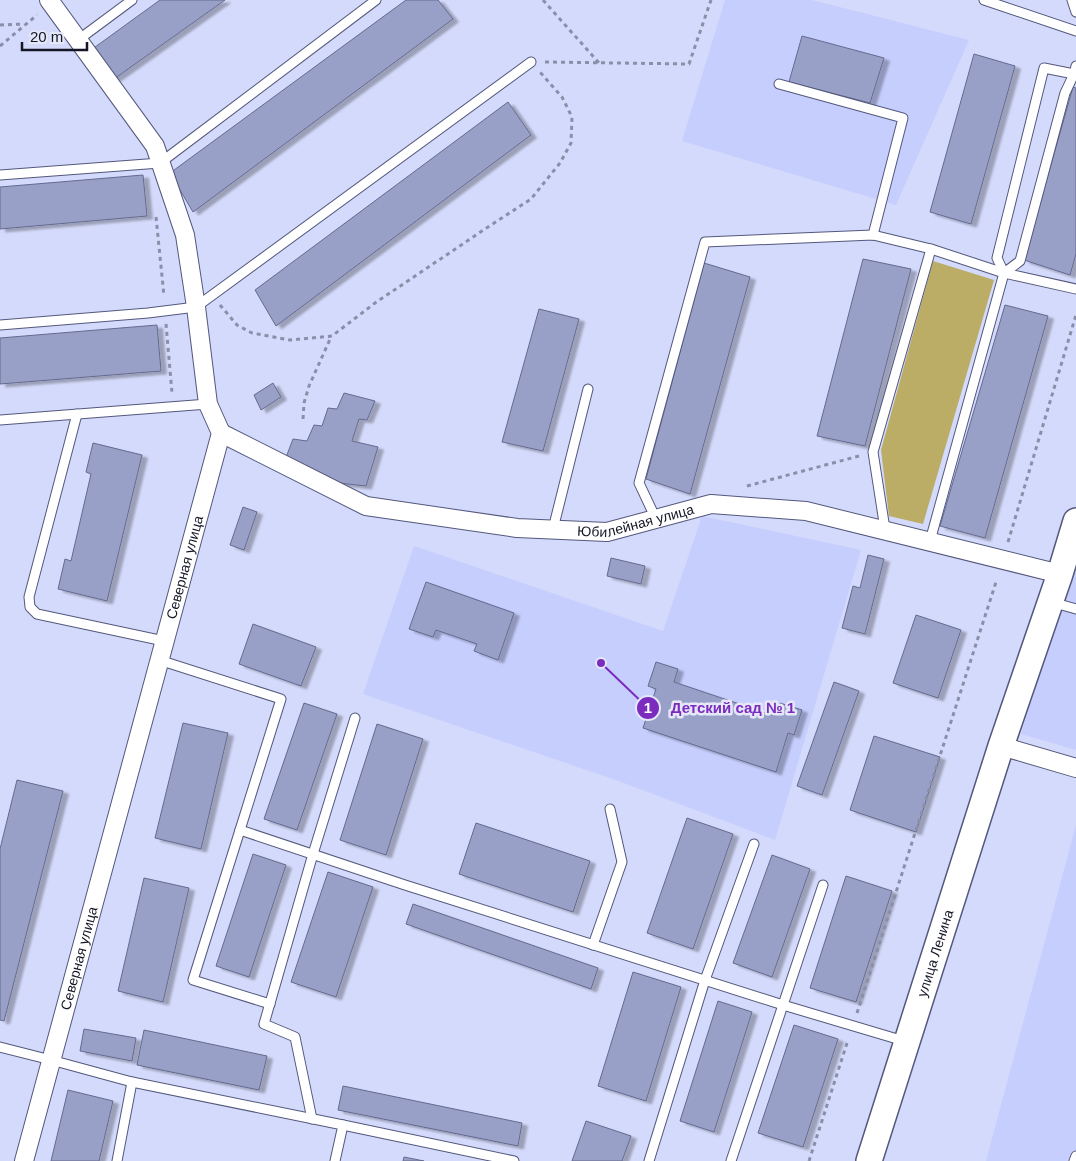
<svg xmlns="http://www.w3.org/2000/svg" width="1076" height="1161" font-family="Arial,sans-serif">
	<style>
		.built { fill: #c6cefe }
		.green { fill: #bbac66 }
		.building { fill: #99a0c7; stroke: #646a8f; filter: url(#shadow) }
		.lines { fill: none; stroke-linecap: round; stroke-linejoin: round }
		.service-casing { stroke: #53587c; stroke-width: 11 }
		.minor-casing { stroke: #53587c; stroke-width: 20 }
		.secondary-casing { stroke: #53587c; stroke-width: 28 }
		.path { stroke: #8a8fa9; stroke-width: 3; stroke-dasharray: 4 4; stroke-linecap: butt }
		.service { stroke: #fff; stroke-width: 9 }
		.minor { stroke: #fff; stroke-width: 18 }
		.secondary { stroke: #fff; stroke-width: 25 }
		.labels { text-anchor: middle; stroke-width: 5; stroke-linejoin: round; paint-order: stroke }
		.street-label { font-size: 14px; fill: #141625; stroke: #e5e8f9 }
		.leader { fill: none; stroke: #7b2cbf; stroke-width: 2 }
		.callout-dot { fill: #7b2cbf; stroke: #e5e8f9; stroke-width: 2 }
		.mark-label { font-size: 15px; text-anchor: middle; font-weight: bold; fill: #fff }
		.callout-label { font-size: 15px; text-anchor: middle; font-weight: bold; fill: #7b2cbf; stroke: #e5e8f9; stroke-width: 5; stroke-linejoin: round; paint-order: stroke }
	</style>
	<defs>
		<filter id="shadow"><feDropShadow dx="5.5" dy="3" stdDeviation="1" flood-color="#0004"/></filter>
	</defs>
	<rect width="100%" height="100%" fill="#d4dafb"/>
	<g class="built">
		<polygon points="725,0 812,0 969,40 896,205 682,141"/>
		<polygon points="702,516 861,550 775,840 613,779 363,694 414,546 663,631"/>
		<polygon points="1076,553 1076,750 1021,734"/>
		<polygon points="1076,825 1076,1161 986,1161"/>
	</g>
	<polygon class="green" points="933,261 994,280 923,524 889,516 881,450"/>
	<g class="building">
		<polygon points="160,0 225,0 114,79 91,50"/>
		<polygon points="406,0 438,0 453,19 193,212 170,173"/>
		<polygon points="802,36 884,58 870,103 789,82"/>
		<polygon points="974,54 1015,66 971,224 930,212"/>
		<polygon points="1073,87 1076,88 1076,254 1070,275 1024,260"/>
		<polygon points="508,102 531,135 276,326 255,290"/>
		<polygon points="143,175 147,216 0,229 0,187"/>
		<polygon points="863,259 911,269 865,446 817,436"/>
		<polygon points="704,263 750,277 690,494 646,479"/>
		<polygon points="1005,305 1048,316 985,538 940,526"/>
		<polygon points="539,309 579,319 543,451 502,442"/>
		<polygon points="157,325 161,371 0,384 0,338"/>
		<polygon points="273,383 281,397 261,410 254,395"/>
		<polygon points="344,393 375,401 367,420 359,419 352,441 378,447 366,486 330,482 285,460 293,439 307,441 314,425 322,426 328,408 337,409"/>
		<polygon points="93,443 142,455 107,601 58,589 65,559 71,561 91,474 86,472"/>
		<polygon points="243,507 257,512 244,550 230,545"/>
		<polygon points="868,555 884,559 865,634 842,628 853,586 860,588"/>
		<polygon points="611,558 645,566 641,584 607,576"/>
		<polygon points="426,582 514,613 498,660 474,651 477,644 436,630 433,637 409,629"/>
		<polygon points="916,615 961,630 938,698 893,683"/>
		<polygon points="253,624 316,647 301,686 239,664"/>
		<polygon points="656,662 678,669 674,682 775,716 780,703 802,710 794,735 788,733 776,772 643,728 656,689 648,686"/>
		<polygon points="834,682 859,691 822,795 797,786"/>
		<polygon points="304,703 337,714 297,830 264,819"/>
		<polygon points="183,723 228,733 201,849 155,838"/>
		<polygon points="377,724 423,739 386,855 340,840"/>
		<polygon points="874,736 940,757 916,832 850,810"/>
		<polygon points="17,780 63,791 4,1021 0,1020 0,849"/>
		<polygon points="687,818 733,834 693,949 647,933"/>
		<polygon points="476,823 590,861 573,912 459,874"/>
		<polygon points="253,854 286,865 249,977 216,966"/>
		<polygon points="772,855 810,869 772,977 733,963"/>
		<polygon points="328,872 373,887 336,997 291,982"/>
		<polygon points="846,876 892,891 856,1002 810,988"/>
		<polygon points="144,878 189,888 163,1002 118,991"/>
		<polygon points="413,904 598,968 591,989 406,924"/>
		<polygon points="633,972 681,987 646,1101 598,1086"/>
		<polygon points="718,1001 752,1012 714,1132 680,1121"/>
		<polygon points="794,1025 838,1039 803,1147 758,1133"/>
		<polygon points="84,1029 136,1038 132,1061 80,1051"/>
		<polygon points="144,1030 267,1056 259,1090 137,1065"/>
		<polygon points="343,1086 522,1123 518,1146 338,1110"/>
		<polygon points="68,1090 113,1101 99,1161 51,1161"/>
		<polygon points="586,1121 631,1136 622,1161 572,1161"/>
		<polygon points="404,1157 424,1161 403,1161"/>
	</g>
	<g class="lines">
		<defs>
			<g id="service">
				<polyline points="984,0 1076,31"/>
				<polyline points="1072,0 1076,12"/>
				<polyline points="78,40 132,0"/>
				<polyline points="779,84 903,118 873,235"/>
				<polyline points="0,175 160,163 376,0"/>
				<polyline points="1004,273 1020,261 1065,93 1074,74"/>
				<polyline points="0,325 148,313 196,307 531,62"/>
				<polyline points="77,414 29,597 30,607 37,614 164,641"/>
				<polyline points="0,420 208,404"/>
				<polyline points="656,519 639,483 705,242 873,235 931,249 1004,273 1076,289"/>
				<polyline points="553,529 588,389"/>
				<polyline points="885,529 873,452 931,249"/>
				<polyline points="930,541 1004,273 997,258 1044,68 1074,74 1076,66"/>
				<polyline points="1051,602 1076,609"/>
				<polyline points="159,660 281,699 240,830 405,885 783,1005 904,1041"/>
				<polyline points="240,830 193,980 270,1004"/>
				<polyline points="593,945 622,862 610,809"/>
				<polyline points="0,1047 51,1060 132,1082 117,1161"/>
				<polyline points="132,1082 343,1125 335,1161"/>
				<polyline points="312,1119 295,1037 264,1024 313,854 355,718"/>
				<polyline points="343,1125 514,1161"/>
				<polyline points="649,1161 705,980 754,844"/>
				<polyline points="731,1161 823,885"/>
				<polyline points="1074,1161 1076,1156"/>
			</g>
			<g id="minor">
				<path id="s1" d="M 221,433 L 366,506 L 517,528 L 607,532 L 711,504 L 806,511 L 1060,574"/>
				<polyline points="1001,746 1076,768"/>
				<path id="s2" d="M 24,1161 L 221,433 L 208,404 L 196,307 L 185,235 L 155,146 L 49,0"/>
			</g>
			<g id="secondary">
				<path id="s3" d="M 869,1161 L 1001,746 L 1060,574 L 1076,521"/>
			</g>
		</defs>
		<use href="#service" class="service-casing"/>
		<use href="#minor" class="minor-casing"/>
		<use href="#secondary" class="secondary-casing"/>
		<g class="path">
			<polyline points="543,0 599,63"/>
			<polyline points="0,25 24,24"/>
			<polyline points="0,46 37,15"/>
			<polyline points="545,62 689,64 711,0"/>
			<polyline points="156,217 164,296"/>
			<polyline points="220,305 237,325 252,333 290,340 332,336 375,303 488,227 531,199 560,163 571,143 572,117 562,97 540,72"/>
			<polyline points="166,324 172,393"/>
			<polyline points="303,419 304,403 309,386 331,337"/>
			<polyline points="747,486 859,456"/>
			<polyline points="1008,542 1076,315"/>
			<polyline points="857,1013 997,579"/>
			<polyline points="809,1161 848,1040"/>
		</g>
		<use href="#service" class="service"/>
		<use href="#minor" class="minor"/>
		<use href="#secondary" class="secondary"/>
	</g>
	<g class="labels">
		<g class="street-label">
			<text dy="5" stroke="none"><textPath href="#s1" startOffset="435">Юбилейная улица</textPath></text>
			<text dy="5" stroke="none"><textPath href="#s2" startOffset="615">Северная улица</textPath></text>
			<text dy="5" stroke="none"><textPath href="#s3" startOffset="218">улица Ленина</textPath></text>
			<text dy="5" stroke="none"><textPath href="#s2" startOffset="210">Северная улица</textPath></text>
		</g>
	</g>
	<path class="leader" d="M601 663L648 708"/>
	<g class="callout-dot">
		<circle cx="601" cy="663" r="5"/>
		<circle cx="648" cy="708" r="12"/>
	</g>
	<g class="mark-label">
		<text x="648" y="713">1</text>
	</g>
	<g class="callout-label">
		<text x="733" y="713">Детский сад № 1</text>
	</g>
	<path d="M22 42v8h65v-8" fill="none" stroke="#141625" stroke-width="2.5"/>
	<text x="30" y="42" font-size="15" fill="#141625" stroke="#e5e8f9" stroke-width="4" paint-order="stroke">20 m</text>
</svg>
